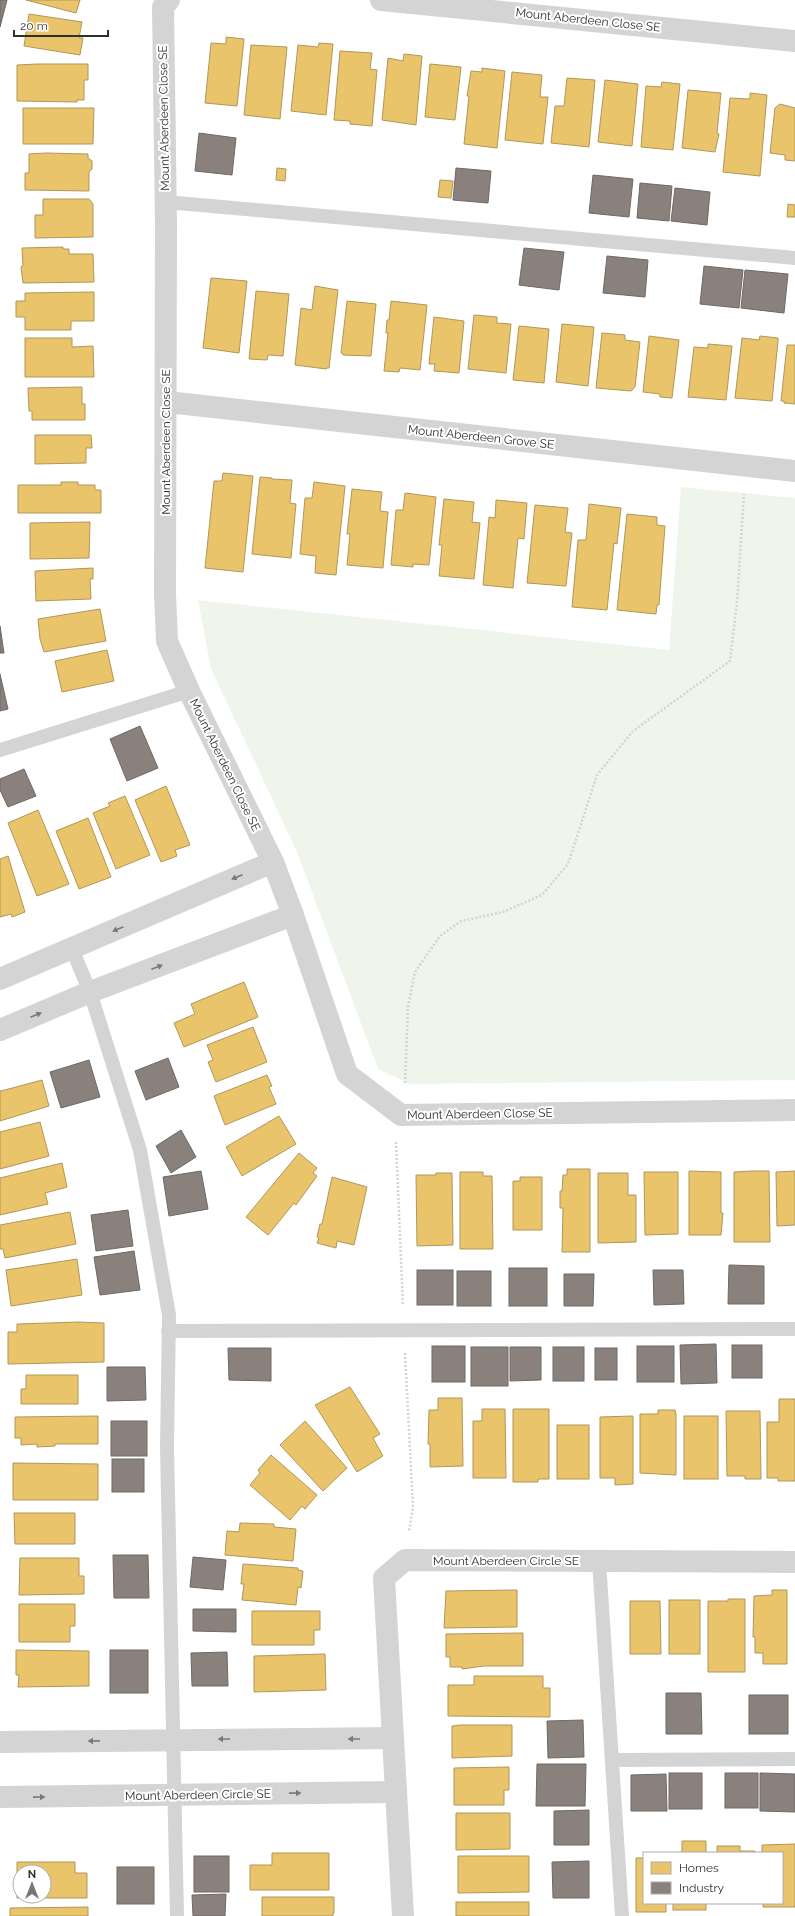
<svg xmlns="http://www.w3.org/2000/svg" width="795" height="1916" font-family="Raleway,sans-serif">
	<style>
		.green { fill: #f0f5ec }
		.homes { fill: #e9c46a; stroke: #b19758; fill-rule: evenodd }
		.industry { fill: #8a817c; stroke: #6f6865 }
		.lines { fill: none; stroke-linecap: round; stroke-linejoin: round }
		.path { stroke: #d4d4d4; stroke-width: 2.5; stroke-dasharray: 2 2; stroke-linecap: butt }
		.service { stroke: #d4d4d4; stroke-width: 14 }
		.minor { stroke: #d4d4d4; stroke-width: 22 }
		.oneway { fill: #797979 }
		.labels { text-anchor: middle; stroke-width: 4; stroke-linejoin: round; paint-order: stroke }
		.street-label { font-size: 12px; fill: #2f2f2f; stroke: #fff }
	</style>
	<rect width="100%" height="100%" fill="#fff"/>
	<polygon class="green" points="681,487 795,498 795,1080 410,1084 378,1069 297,852 211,669 198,600 669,650"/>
	<g class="homes">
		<polygon points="26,0 80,0 76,13"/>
		<polygon points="29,14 82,22 79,38 83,38 80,55 24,46"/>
		<polygon points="226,37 244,39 237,106 205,103 211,43 226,44"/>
		<polygon points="319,43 333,44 326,115 291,111 298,45 318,47"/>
		<polygon points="251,45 287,47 280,119 244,115"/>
		<polygon points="340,51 372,53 370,69 377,70 372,126 350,124 350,121 334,120"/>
		<polygon points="404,54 422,56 416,125 382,120 388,58 403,61"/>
		<polygon points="37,64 88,64 88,80 84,80 84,100 77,100 77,102 17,101 17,65"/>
		<polygon points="430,64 461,67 455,120 425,117"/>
		<polygon points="482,68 505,71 497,148 464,144 469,96 467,96 471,71 482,72"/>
		<polygon points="512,72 542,75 540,97 548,97 543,144 505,140"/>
		<polygon points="567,78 595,80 589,147 551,143 555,106 564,106"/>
		<polygon points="605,80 638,84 632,146 598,142"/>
		<polygon points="662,82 680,84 673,150 641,147 646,86 661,87"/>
		<polygon points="688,90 721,93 717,133 719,134 715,152 682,148"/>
		<polygon points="750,93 767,95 760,176 723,172 730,98 750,99"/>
		<polygon points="780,104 795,108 795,161 785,160 785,155 770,153 775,108"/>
		<polygon points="23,108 94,108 93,144 23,144"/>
		<polygon points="46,153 88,154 88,158 92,161 92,169 89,172 89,191 25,190 25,173 29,173 29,154"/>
		<polygon points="277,168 286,169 285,181 276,180"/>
		<polygon points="440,180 453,181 451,198 438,197"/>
		<polygon points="43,199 89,199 93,204 93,237 35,238 35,215 43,215"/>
		<polygon points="788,204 795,205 795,217 787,217"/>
		<polygon points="63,247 63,249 69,249 69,254 93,254 94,282 23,283 21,267 23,265 22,248"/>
		<polygon points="211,278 247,281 239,353 203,348"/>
		<polygon points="315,286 338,290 329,368 327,368 326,369 295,365 301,308 312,310"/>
		<polygon points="256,291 289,294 283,356 268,355 267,360 249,359"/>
		<polygon points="94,292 94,321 71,321 71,330 25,330 25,317 16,317 16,301 25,301 25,293"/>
		<polygon points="347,301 376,304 371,356 343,355 343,354 341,353"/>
		<polygon points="391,301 427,305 420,370 400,368 399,372 384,371 388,333 386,333 387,320 389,320"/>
		<polygon points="474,315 497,317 497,323 511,324 506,373 468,369"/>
		<polygon points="434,317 464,321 459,373 434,371 435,364 429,364"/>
		<polygon points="562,324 594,327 588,386 556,382"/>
		<polygon points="519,326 549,329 544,383 513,380"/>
		<polygon points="602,333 625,335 625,340 640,342 635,387 631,391 596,388"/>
		<polygon points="649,336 679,340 672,398 660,397 660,394 643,392"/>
		<polygon points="760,336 778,338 778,341 772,401 735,398 742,338 759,340"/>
		<polygon points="25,338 72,338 72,347 93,346 94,377 25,377"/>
		<polygon points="708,344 732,346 726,400 688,397 694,347 708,348"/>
		<polygon points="787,345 795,345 795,404 784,403 784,401 781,401"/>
		<polygon points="82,387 82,404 85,404 85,420 32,420 32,411 29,411 28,388"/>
		<polygon points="35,435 91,435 92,448 86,448 86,463 35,464"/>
		<polygon points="223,473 253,476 243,572 205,568 214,481 222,481"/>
		<polygon points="260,477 272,478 272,479 292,480 290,503 296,504 291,558 252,554"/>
		<polygon points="61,482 78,482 78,485 95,485 95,490 101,490 101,513 18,513 18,485 61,485"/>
		<polygon points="314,482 345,486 336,575 315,573 316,556 300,554 305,498 312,498"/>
		<polygon points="352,489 382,492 380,511 388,512 383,568 347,565 350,534 347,534"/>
		<polygon points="405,493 436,497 429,565 413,564 413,567 391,565 396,510 403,510"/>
		<polygon points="444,499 474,502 472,522 480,523 474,579 439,576 442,545 439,545"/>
		<polygon points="496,500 527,503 524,539 518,538 513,588 483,585 489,517 495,518"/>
		<polygon points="589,504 621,508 617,544 614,543 607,610 572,607 578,540 586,540"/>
		<polygon points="535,505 568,508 565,532 572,533 566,586 527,583"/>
		<polygon points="627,514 657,517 657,525 665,526 659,605 657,605 656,614 617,610"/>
		<polygon points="90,522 89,558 30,559 30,523"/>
		<polygon points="93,568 93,579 90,579 91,599 36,601 35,571"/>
		<polygon points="100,609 106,641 44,652 40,639 38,619"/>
		<polygon points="107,650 114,681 62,692 55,661"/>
		<polygon points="166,786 190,845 175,850 177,856 161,862 135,800"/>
		<polygon points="125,796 150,855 116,869 93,813 110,806 108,803"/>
		<polygon points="38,810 69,884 37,896 8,823"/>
		<polygon points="88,818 111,877 79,889 56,831"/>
		<polygon points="8,856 25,912 12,917 11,914 0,917 0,859"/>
		<polygon points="244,982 258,1017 184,1047 174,1023 195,1014 191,1004"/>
		<polygon points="253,1027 267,1062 216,1082 208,1062 213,1060 207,1045"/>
		<polygon points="267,1075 272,1086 269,1087 276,1104 225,1125 214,1096"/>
		<polygon points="42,1080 49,1106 0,1121 0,1090 1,1091"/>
		<polygon points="279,1116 296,1144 242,1176 226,1147"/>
		<polygon points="40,1122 49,1156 0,1169 0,1132"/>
		<polygon points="299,1153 317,1168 313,1173 317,1176 296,1205 294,1203 268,1235 246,1217"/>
		<polygon points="62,1163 67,1187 45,1193 48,1204 0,1215 0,1178"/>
		<polygon points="567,1169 590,1169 590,1252 562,1252 563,1208 560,1208 560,1191 562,1191 563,1175 567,1175"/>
		<polygon points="689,1171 721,1172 721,1213 723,1213 721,1235 689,1235"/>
		<polygon points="752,1171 769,1171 770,1242 734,1242 734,1172"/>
		<polygon points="795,1171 795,1225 777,1226 776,1172"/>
		<polygon points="460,1172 483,1172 483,1176 492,1176 493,1249 460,1249"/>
		<polygon points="644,1172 678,1172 678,1234 645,1235"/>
		<polygon points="436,1173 452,1173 453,1245 417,1246 416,1175 436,1175"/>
		<polygon points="598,1173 628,1173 628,1195 636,1195 636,1242 598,1243"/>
		<polygon points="332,1177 367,1187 354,1245 337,1241 336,1248 317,1243 319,1238 317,1237 320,1224 322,1224"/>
		<polygon points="520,1177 542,1177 542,1230 513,1230 513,1181 520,1181"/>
		<polygon points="70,1212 76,1244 5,1258 3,1249 0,1249 0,1225"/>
		<polygon points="77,1259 82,1295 11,1306 6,1270"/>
		<polygon points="79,1322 104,1323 104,1362 8,1364 8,1332 17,1332 17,1324"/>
		<polygon points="26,1375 78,1375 78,1404 21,1404 21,1389 26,1389"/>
		<polygon points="350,1387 380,1434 373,1438 383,1456 357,1472 315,1405"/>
		<polygon points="438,1398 462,1398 463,1466 430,1467 430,1444 428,1444 429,1410 438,1410"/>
		<polygon points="779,1399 795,1399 795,1481 778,1481 778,1478 767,1478 767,1422 779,1422"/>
		<polygon points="482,1409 505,1409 506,1478 473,1478 473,1421 482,1421"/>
		<polygon points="513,1409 549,1409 549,1479 538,1479 538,1482 513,1482"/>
		<polygon points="658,1410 675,1410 676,1414 676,1475 640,1473 640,1414 658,1414"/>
		<polygon points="726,1411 760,1411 761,1479 745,1479 745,1476 727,1476"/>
		<polygon points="98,1416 98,1444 55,1444 55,1446 37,1447 37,1444 21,1445 21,1438 15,1438 15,1417"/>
		<polygon points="633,1416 633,1484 615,1485 615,1478 600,1478 600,1417"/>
		<rect x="684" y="1416" width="34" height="63"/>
		<polygon points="305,1421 347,1468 323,1491 280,1445"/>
		<rect x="557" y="1425" width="32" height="54"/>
		<polygon points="271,1455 317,1495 305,1509 302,1506 290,1520 250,1485 260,1473 258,1470"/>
		<polygon points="13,1463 98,1464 98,1500 13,1500"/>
		<polygon points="14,1513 75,1513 75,1544 15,1544"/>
		<polygon points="240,1523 274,1524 274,1527 296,1529 293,1561 225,1555 227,1531 239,1532"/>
		<polygon points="20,1558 79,1558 79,1576 84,1576 84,1594 19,1595"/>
		<polygon points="243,1564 298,1568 298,1570 303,1571 301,1588 298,1587 296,1605 242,1600 244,1584 241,1584"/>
		<polygon points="517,1590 517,1627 444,1628 446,1591"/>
		<polygon points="772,1590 787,1590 787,1664 763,1664 763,1653 755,1653 755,1637 753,1637 754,1596 772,1595"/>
		<polygon points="728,1599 745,1599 745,1672 708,1672 708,1601 728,1601"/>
		<rect x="669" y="1600" width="31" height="54"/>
		<polygon points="630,1601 660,1601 661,1654 630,1654"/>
		<polygon points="19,1604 75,1604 75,1626 70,1626 70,1642 19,1642"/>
		<polygon points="252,1611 320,1611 320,1630 314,1630 314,1645 252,1645"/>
		<polygon points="523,1633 523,1666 484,1666 462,1669 462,1667 450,1667 450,1657 446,1657 446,1634"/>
		<polygon points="16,1650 89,1651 89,1686 18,1687 19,1675 16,1675"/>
		<polygon points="325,1654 326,1690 254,1692 254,1656"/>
		<polygon points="474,1676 543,1676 543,1688 550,1688 550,1717 448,1716 448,1685 474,1685"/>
		<polygon points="461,1725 512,1725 512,1756 452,1758 452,1726"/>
		<polygon points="509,1767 509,1790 504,1790 504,1805 454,1805 454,1768"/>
		<polygon points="456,1813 510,1813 510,1849 456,1850"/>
		<polygon points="682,1841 706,1841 706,1853 673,1853 682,1852"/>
		<polygon points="795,1844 795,1907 763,1907 763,1903 782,1903 782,1853 762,1853 762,1845"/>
		<polygon points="717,1846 740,1846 740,1851 755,1851 755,1853 717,1853"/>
		<polygon points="272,1853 329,1853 329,1890 250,1890 250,1865 272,1865"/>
		<polygon points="458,1856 529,1856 529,1892 458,1893"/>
		<polygon points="636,1858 644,1858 644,1903 666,1903 666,1912 636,1912"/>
		<path d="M 17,1862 L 75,1862 L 75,1873 L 87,1873 L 87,1898 L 17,1898 ZM 20,1872 L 44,1872 L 44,1896 L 20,1896 Z"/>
		<polygon points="262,1897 334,1897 334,1913 333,1913 333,1916 262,1916"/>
		<rect x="456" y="1902" width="73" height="14"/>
		<rect x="673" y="1903" width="33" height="7"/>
		<polygon points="88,1907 88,1916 10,1916 10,1908"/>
	</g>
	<g class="industry">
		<polygon points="0,0 7,0 0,27"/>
		<polygon points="199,133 236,138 232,175 195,171"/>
		<polygon points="456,168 491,171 488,203 453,200"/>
		<polygon points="593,175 633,179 629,217 589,213"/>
		<polygon points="640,183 672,186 669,221 637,218"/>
		<polygon points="675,188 710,192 707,225 671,221"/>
		<polygon points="524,248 564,252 559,290 519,285"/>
		<polygon points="607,256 648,260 645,297 603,293"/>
		<polygon points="704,266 743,270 739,308 700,304"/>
		<polygon points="745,270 788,274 784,313 741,308"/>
		<polygon points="0,626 4,653 0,653"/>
		<polygon points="0,674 8,709 0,711"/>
		<polygon points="140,726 158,768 127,781 110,739"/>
		<polygon points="24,769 36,796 8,807 0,790 0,779"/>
		<polygon points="168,1058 179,1087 146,1100 135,1071"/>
		<polygon points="89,1060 100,1097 61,1108 50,1072"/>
		<polygon points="181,1130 196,1157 171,1173 156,1146"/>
		<polygon points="201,1171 208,1209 169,1216 163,1177"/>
		<polygon points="128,1210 133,1246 96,1251 91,1215"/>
		<polygon points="134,1251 140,1290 100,1295 94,1257"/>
		<polygon points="729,1265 764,1266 764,1304 728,1304"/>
		<rect x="509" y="1268" width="38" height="38"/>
		<rect x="417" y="1270" width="36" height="35"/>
		<polygon points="653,1270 683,1270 684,1304 654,1305"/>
		<rect x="457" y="1271" width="34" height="35"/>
		<polygon points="564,1274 594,1274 593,1306 564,1306"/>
		<polygon points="716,1344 717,1383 681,1384 680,1345"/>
		<rect x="732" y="1345" width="30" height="33"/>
		<rect x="432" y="1346" width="33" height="36"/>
		<rect x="637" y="1346" width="37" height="36"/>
		<rect x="471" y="1347" width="37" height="39"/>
		<polygon points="510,1347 541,1347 541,1380 510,1381"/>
		<rect x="553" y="1347" width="31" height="34"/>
		<polygon points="228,1348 271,1348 271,1381 229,1380"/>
		<rect x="595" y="1348" width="22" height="32"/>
		<polygon points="107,1367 145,1367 146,1400 107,1401"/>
		<rect x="111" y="1421" width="36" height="35"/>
		<rect x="112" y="1459" width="32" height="33"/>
		<polygon points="113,1555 148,1555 149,1598 114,1598"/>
		<polygon points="193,1557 226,1560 223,1590 190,1587"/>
		<polygon points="193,1609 236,1609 236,1632 193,1631"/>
		<rect x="110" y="1650" width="38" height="43"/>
		<polygon points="227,1652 228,1686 192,1686 191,1653"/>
		<polygon points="666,1693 701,1693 702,1734 666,1734"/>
		<rect x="749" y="1695" width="39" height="39"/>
		<polygon points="583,1720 584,1757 548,1758 547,1721"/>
		<polygon points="537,1764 586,1764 585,1806 536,1806"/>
		<rect x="669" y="1773" width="33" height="36"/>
		<rect x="725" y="1773" width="33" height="35"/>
		<polygon points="760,1773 795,1774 795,1812 760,1811"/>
		<polygon points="666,1774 667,1811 631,1811 631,1775"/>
		<polygon points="589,1810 589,1845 554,1845 554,1811"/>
		<rect x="194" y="1856" width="35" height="36"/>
		<polygon points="589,1861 589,1898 553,1898 552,1862"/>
		<rect x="117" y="1867" width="37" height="37"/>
		<polygon points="226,1894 225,1916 193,1916 192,1895"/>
	</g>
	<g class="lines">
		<g class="path">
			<polyline points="405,1083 408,1007 415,972 440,936 461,921 503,912 542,895 568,864 597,775 633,731 730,661 737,602 744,494"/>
			<polyline points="396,1142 403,1306"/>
			<polyline points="405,1353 413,1507 409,1532"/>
		</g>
		<g class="service">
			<polyline points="166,202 795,258"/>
			<polyline points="0,750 189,691"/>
			<polyline points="72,949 90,992 140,1150 169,1315 167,1447 177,1916"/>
			<polyline points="168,1331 795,1329"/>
			<polyline points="599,1561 622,1916"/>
			<polyline points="612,1760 795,1759"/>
		</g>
		<g class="minor">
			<polyline points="169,0 163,7 166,225 165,594 167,641 189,691 273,862 293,915 347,1074 401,1115 795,1110"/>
			<polyline points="381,0 795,41"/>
			<polyline points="167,402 795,471"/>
			<polyline points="0,979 273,862"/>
			<polyline points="0,1030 90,992 293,915"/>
			<polyline points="0,1742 393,1738"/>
			<polyline points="0,1797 396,1792"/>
			<polyline points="403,1916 384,1578 405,1560 795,1562"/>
		</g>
	</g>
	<defs><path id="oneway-solid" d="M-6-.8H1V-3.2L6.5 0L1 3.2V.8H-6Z"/></defs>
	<g class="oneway">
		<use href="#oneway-solid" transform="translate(237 877) rotate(157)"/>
		<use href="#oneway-solid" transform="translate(118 929) rotate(157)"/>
		<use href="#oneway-solid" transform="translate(157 967) rotate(-21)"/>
		<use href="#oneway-solid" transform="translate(36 1015) rotate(-23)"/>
		<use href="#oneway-solid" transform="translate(224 1739) rotate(180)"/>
		<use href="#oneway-solid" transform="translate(354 1739) rotate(180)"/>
		<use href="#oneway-solid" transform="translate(94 1741) rotate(179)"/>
		<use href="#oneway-solid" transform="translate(295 1793) rotate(-1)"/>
		<use href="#oneway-solid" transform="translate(39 1797) rotate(-1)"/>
	</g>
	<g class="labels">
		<g class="street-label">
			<text transform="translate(588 20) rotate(6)" y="4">Mount Aberdeen Close SE</text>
			<text transform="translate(164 118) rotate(-91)" y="4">Mount Aberdeen Close SE</text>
			<text transform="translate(481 437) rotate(6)" y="4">Mount Aberdeen Grove SE</text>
			<text transform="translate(166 442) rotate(-90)" y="4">Mount Aberdeen Close SE</text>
			<text transform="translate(225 765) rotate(64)" y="4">Mount Aberdeen Close SE</text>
			<text transform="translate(480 1114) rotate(-1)" y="4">Mount Aberdeen Close SE</text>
			<text x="506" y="1565">Mount Aberdeen Circle SE</text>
			<text transform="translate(198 1795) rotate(-1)" y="4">Mount Aberdeen Circle SE</text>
		</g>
	</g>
	<rect x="643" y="1852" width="140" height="52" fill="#ffffff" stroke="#acacac"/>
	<rect x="651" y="1862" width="20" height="12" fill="#e9c46a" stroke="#acacac"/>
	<text x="679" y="1872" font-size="12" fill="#2f2f2f">Homes</text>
	<rect x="651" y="1882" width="20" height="12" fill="#8a817c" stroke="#acacac"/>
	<text x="679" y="1892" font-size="12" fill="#2f2f2f">Industry</text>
	<g transform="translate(32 1884)"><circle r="19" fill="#ffffff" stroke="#acacac"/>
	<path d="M0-3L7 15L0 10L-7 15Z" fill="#787878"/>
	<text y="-6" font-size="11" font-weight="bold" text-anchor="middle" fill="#2f2f2f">N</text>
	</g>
	<path d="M14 30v6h94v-6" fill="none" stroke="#2f2f2f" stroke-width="2"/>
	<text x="20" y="30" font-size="12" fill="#2f2f2f" stroke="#ffffff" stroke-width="3" paint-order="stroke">20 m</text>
</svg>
